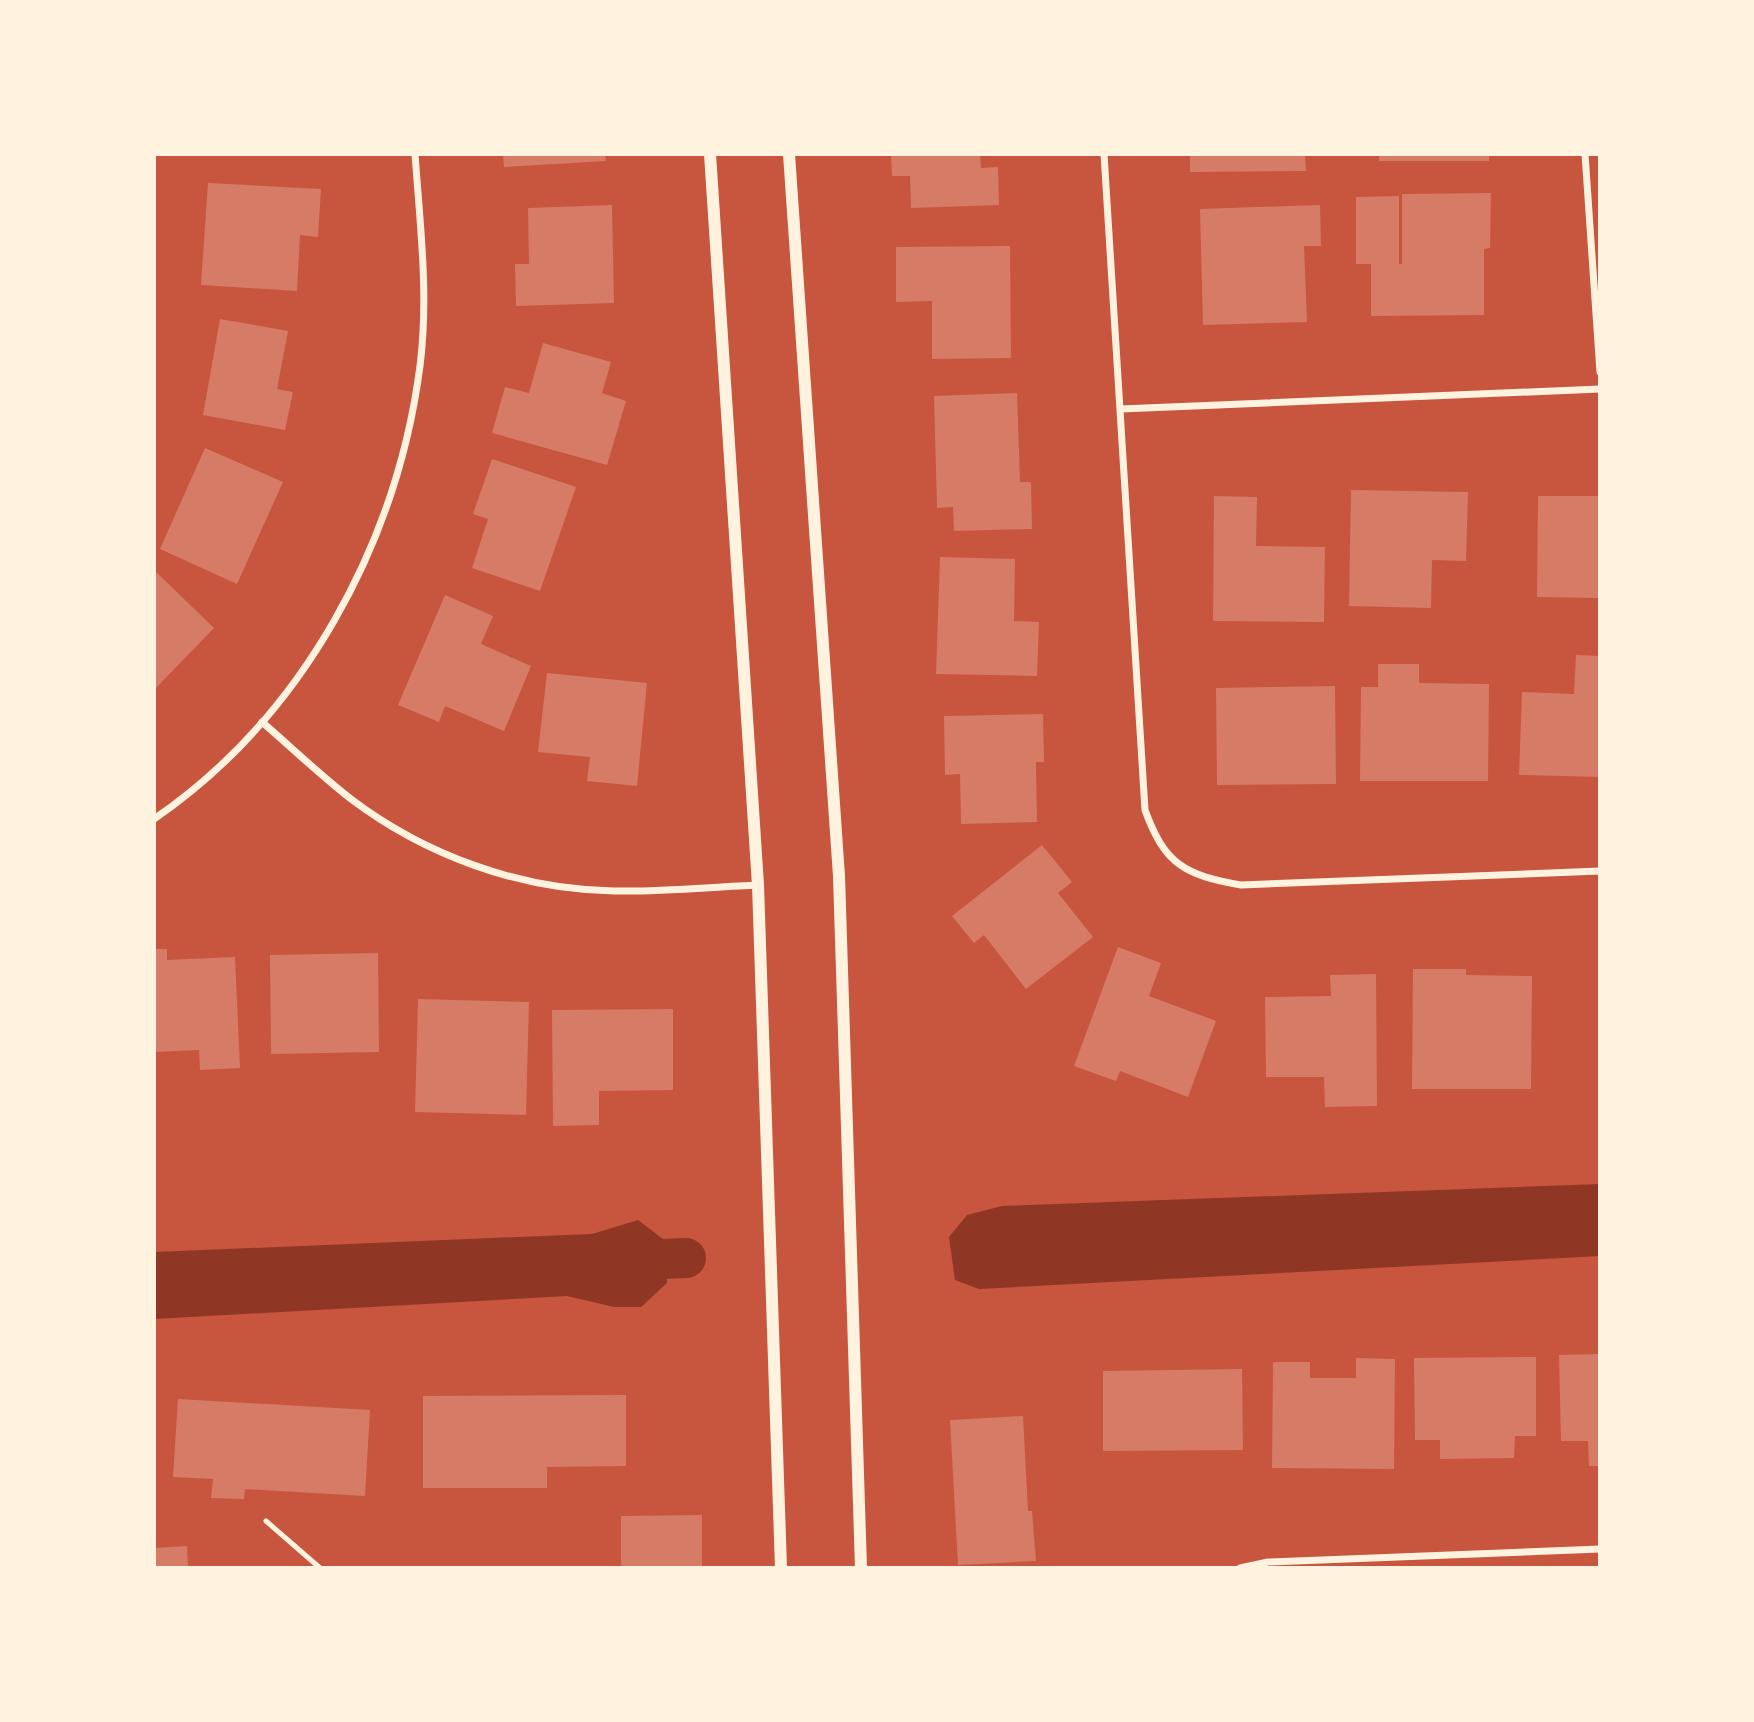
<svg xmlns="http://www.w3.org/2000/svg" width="1754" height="1722" font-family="Commissioner,sans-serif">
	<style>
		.water { fill: #8f3625 }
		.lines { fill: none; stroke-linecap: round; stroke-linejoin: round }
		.canal { stroke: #8f3625; stroke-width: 40 }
		.building { fill: #d67c66 }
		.service { stroke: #fff3e0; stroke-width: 5 }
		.minor { stroke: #fff3e0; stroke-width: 7 }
		.tertiary { stroke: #fff3e0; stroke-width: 12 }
	</style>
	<rect width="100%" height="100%" fill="#c8553d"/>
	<g class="water">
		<polygon points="1600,1184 1600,1256 979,1289 955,1280 949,1237 967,1215 1002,1206"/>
		<polygon points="638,1220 667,1242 667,1283 641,1307 614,1307 567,1296 154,1319 154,1252 592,1234"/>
	</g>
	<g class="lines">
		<polyline class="canal" points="612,1261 686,1258"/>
	</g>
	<g class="building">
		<polygon points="503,154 605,154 606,161 504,167"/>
		<polygon points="891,154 980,154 981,168 998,167 999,205 911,208 910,176 892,176"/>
		<polygon points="1190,154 1305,154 1306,171 1190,172"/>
		<rect x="1379" y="154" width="110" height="7"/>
		<polygon points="208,183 321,189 318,237 300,235 297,291 201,285"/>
		<polygon points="1491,193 1490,248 1484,249 1484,315 1371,316 1371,264 1356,264 1356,197 1399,196 1399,264 1402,264 1402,194"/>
		<polygon points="612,205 614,303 516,306 515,264 529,264 528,208"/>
		<polygon points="1320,205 1321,246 1304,246 1307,322 1203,325 1200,209"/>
		<polygon points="1010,246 1011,358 932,359 932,301 896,302 896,247"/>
		<polygon points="220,319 288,331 277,389 293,392 285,430 203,415"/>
		<polygon points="543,343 611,362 602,393 626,401 607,465 492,433 505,387 529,393"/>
		<polygon points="1017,393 1020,482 1031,482 1032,529 954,531 953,507 937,508 934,396"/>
		<polygon points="205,448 283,482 237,584 160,549"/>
		<polygon points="492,459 576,487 540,591 472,568 488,519 473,514"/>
		<polygon points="1351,490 1468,492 1466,561 1432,560 1431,608 1349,606"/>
		<polygon points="1214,496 1257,497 1256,546 1325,547 1324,622 1213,621"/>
		<polygon points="1538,496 1600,496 1600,598 1537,597"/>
		<polygon points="940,557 1015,559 1014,621 1039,622 1037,676 936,674"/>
		<polygon points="154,570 214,628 154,690"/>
		<polygon points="445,595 493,616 481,644 531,666 504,731 445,706 439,722 398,705"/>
		<polygon points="1576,655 1600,656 1600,777 1519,775 1522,692 1574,694"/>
		<polygon points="1378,664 1419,664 1419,683 1489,684 1488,781 1360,781 1361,687 1378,687"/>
		<polygon points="547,673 647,683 637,786 587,781 590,757 538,752"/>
		<polygon points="1335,686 1336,784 1217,785 1216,688"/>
		<polygon points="1043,714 1044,762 1036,762 1037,822 961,824 960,774 945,775 944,716"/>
		<polygon points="1042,845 1072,882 1058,893 1093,937 1026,989 984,935 974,943 952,916"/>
		<polygon points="1118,947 1161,963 1149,996 1216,1021 1188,1097 1120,1071 1116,1081 1074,1066"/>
		<polygon points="154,949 167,949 167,960 235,957 240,1068 200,1070 199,1050 154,1052"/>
		<polygon points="378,953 379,1052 271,1054 270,955"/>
		<polygon points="1413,969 1466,969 1466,975 1532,976 1531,1089 1412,1089"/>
		<polygon points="1376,974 1377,1106 1325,1107 1324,1077 1266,1077 1265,997 1331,996 1330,975"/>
		<polygon points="418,999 529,1002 526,1115 415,1112"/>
		<polygon points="673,1009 673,1090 599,1091 599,1125 553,1126 552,1010"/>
		<polygon points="1600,1354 1600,1466 1589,1466 1588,1441 1561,1441 1559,1355"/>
		<polygon points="1536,1357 1536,1436 1515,1436 1514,1458 1440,1459 1440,1440 1415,1440 1414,1358"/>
		<polygon points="1356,1358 1395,1359 1394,1469 1272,1468 1273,1362 1310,1362 1310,1378 1356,1378"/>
		<polygon points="1242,1369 1243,1450 1103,1451 1103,1371"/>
		<polygon points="626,1395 626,1466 547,1467 547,1488 423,1488 423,1396"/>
		<polygon points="178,1399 370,1410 365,1496 245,1489 244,1499 211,1498 213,1479 173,1477"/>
		<polygon points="1023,1416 1028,1511 1032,1511 1036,1561 958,1565 950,1420"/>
		<polygon points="702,1515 702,1568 621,1568 621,1516"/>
		<polygon points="187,1546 188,1568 154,1568 154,1548"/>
	</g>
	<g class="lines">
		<polyline class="service" points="266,1521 320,1568"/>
		<g class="minor">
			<path d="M 1104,154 L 1145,810 C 1165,865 1185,875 1241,885 L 1600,871"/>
			<polyline points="1585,154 1600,372"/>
			<polyline points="1121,409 1600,389"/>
			<path d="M 262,722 C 291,747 320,775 351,799 C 425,855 520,890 614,891 C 662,892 710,887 758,885"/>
			<path d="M 154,819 C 303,717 397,543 420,366 C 429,296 420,224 415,154"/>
			<polyline points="1240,1568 1268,1562 1600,1549"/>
		</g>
		<g class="tertiary">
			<polyline points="710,154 758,885 781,1568"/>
			<polyline points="789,154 839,876 861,1568"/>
		</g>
	</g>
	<rect width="1754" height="1722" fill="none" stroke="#fff3e0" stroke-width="312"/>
</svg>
